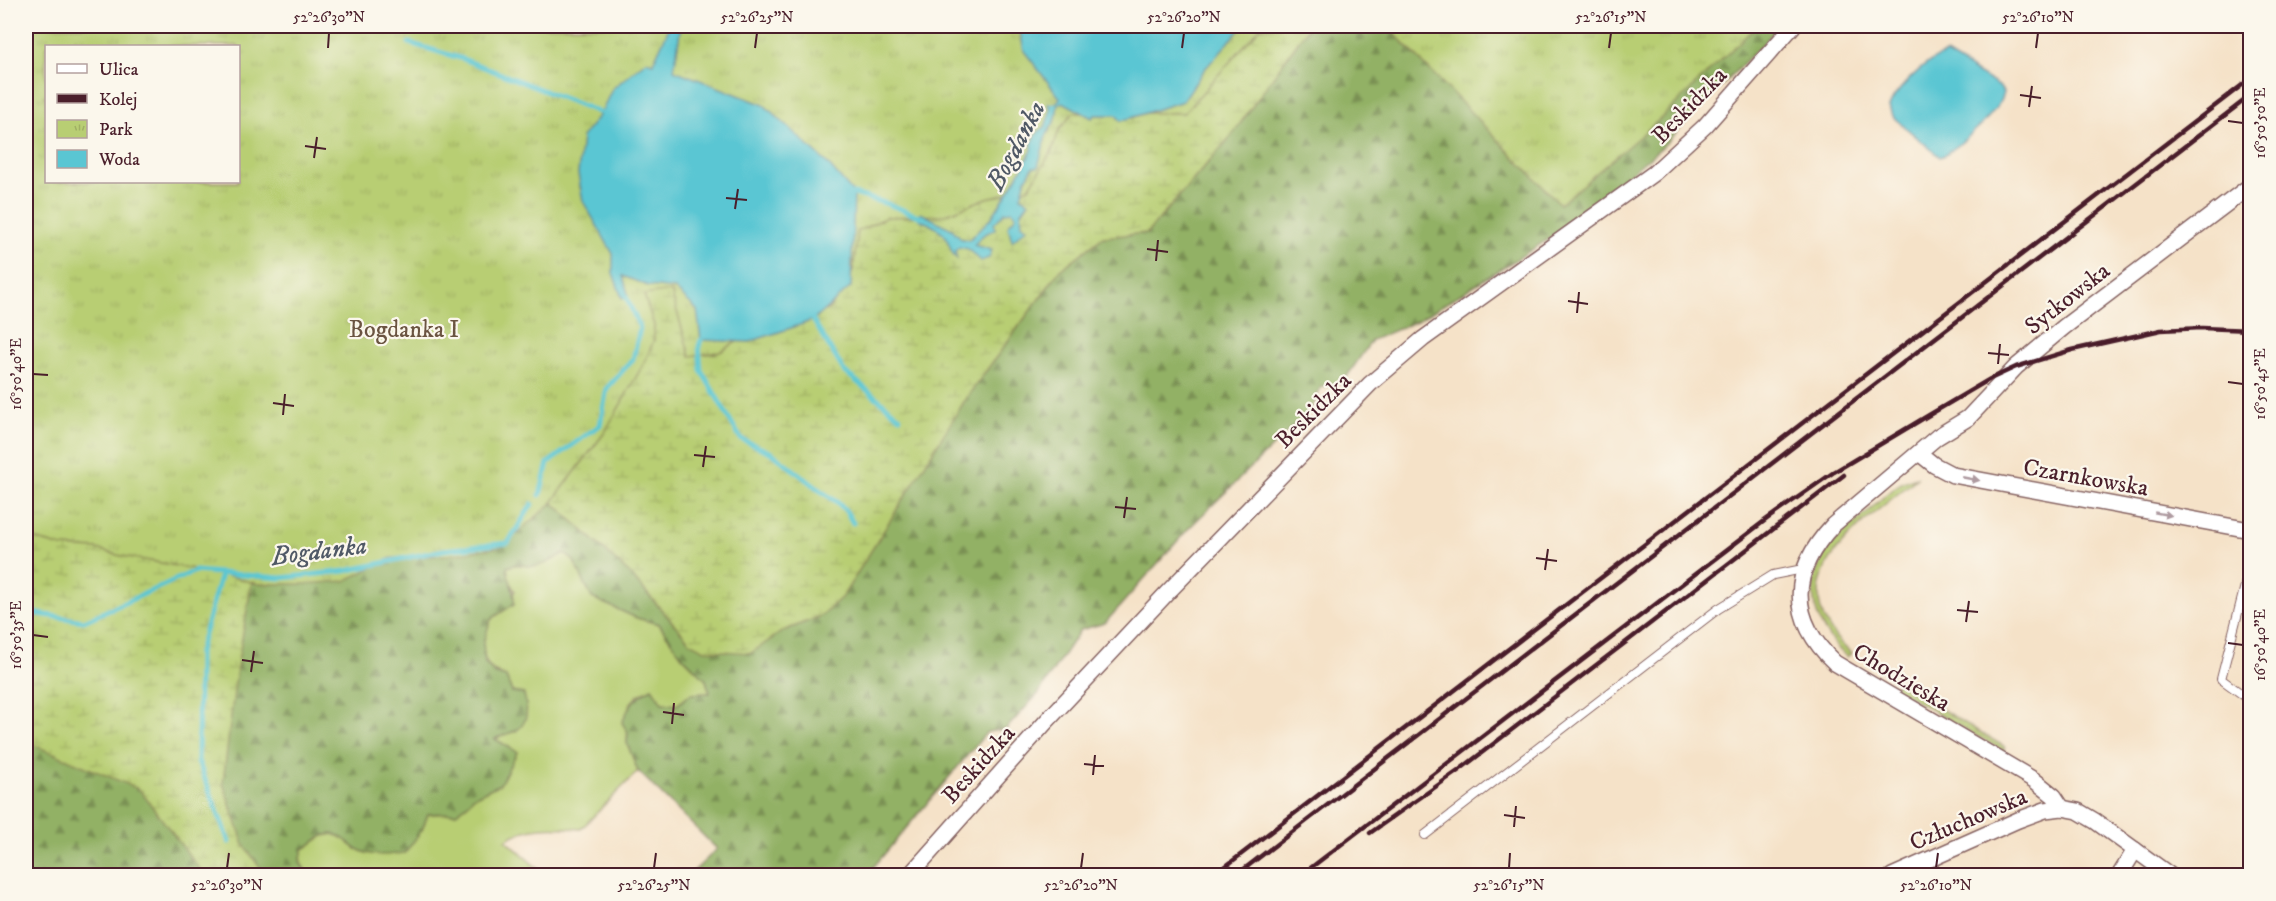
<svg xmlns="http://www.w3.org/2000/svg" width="2276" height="901" font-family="'IM FELL DW Pica',serif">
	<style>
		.green { fill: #b8ce73; stroke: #81764f; stroke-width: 1.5 }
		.forest { fill: url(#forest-firs); stroke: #6e6848; stroke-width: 1.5 }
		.wetland { fill: url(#wetland-marsh); stroke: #81764f; stroke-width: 1.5; fill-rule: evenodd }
		.park { fill: url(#park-tufts); stroke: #81764f; stroke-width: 1.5; fill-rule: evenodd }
		.water { fill: #5ac6d3; stroke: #52727f; stroke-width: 1.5 }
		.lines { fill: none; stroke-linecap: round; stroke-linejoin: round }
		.stream { stroke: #5ac6d3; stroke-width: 5 }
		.lane-casing { stroke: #866362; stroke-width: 10 }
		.street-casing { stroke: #866362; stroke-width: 18 }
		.lane { stroke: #fff; stroke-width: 8 }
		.street { stroke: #fff; stroke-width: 15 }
		.rail { stroke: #4a1f2b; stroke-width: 4.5 }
		.oneway { fill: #ae9aa0 }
		.ticks { fill: none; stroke: #4a1f2b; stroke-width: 2 }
		.labels { text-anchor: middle; stroke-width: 4.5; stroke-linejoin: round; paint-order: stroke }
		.street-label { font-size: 24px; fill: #4a1f2b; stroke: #fbf7ec }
		.park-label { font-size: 24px; fill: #6b5441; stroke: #fbf7ec }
		.water-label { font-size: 26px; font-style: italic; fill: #505966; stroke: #fbf7ec }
		.neatline { fill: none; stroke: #4a1f2b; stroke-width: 2 }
		.ticks-label { font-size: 15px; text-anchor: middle; fill: #4a1f2b }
	</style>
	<defs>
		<pattern id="forest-firs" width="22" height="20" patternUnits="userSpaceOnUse" patternTransform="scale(1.5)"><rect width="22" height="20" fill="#92b165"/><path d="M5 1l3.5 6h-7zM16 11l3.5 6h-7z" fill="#798f53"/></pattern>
		<pattern id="wetland-marsh" width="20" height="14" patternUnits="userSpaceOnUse" patternTransform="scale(1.5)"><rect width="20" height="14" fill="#b8ce73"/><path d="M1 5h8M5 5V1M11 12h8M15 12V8" fill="none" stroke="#a0b064"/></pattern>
		<pattern id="park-tufts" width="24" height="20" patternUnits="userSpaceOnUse" patternTransform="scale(1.5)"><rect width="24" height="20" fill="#b8ce73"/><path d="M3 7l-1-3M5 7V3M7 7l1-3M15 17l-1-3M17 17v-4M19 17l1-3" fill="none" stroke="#a0b064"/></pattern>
	</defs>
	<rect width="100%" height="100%" fill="#fbf7ec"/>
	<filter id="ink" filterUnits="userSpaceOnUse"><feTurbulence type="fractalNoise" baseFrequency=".0167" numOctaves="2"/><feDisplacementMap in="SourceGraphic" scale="12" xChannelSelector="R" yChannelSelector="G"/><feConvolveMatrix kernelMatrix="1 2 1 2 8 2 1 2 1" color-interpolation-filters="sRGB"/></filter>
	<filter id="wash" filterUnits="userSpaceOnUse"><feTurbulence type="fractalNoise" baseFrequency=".008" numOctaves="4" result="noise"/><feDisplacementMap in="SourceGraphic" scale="24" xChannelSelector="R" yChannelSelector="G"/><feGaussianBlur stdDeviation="1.35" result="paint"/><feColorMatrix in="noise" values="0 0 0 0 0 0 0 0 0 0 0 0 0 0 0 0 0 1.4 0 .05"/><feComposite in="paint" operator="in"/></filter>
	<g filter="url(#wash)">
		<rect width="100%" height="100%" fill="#f5e2c8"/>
		<g class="green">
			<path d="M 1918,477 C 1864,524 1768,579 1851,653 L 1847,657 C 1811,624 1799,580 1836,540 C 1845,530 1856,522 1867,513 C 1884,497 1895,482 1918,477 Z"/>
			<path d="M 564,553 L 574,561 L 592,598 L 637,618 L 659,624 L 682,656 L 706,680 L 710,693 L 691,694 L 677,705 L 662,703 L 652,688 L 638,695 L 629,705 L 627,743 L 638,771 L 581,829 C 556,827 528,824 506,840 L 545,875 L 308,875 L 300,862 L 303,849 L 323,836 L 334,834 L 348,841 L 356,849 L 422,830 L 428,814 L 456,813 L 467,805 L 473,797 L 500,784 L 517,752 L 495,739 L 503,734 L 516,731 L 512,692 L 506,677 C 478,668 479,643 491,620 C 496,609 508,600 515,591 L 508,580 L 507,567 C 520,562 520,566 531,566 C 543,567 554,559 564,553 Z"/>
			<polygon points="1897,683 2005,747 2003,751 1894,688"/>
		</g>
		<path class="forest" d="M 26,26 L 46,46 L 46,182 L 238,182 L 631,575 L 691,643 L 750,653 L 783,631 L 821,616 L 967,397 L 1060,270 L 1103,237 L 1147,233 L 1232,135 L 1309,26 L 1780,26 L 1662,147 L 1557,234 L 1419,320 L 1372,340 L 1343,382 L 1321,387 L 1312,408 L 1189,528 L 1105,623 L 1080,630 L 1038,694 L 1006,729 L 987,732 L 866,876 L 696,876 L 692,873 L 717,849 L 638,771 L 627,743 L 628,732 L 622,723 C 630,704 633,698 652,688 L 662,703 L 677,705 L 691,694 L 710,693 L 706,680 L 682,656 L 659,624 L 637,618 L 592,598 L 574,561 L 564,553 C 554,559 543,567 531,566 C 520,566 520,562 507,567 C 508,581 515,590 514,604 L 491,619 L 483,643 L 485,663 L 494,673 L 506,677 L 512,692 L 524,694 C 527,705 530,722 517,730 C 510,734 503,734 495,739 L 517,752 L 500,784 L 473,797 L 467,805 L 456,813 L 428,814 L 422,830 L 405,853 C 390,855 370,857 357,849 C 349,845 343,835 333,834 C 322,833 312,845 303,849 L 300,862 L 308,875 L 26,875 Z"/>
		<g class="wetland">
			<path d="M 67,26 L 1019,26 L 1095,115 L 1116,115 L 1121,121 L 1183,101 L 1243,26 L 1309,26 L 1232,135 L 1147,233 L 1103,237 L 1060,270 L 967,397 L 843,596 L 821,616 L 783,631 L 751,653 L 705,650 L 691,643 L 631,575 L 532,483 L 238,46 L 57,46 ZM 675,289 L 813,320 L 749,342 Z"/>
			<polygon points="26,472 257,553 237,667 223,783 244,845 265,875 204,875 139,789 26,742"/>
		</g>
		<g class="park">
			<path d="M 26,26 L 1262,26 L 1184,113 L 1073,113 L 1059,130 L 1052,151 L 1029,188 L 987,198 L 944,215 L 887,217 L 858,231 L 853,271 L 829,309 L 746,336 L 720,352 L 690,356 L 671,291 L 644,295 L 654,325 L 654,340 L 644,363 L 605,432 L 550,505 L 500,547 L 448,555 L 391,558 L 345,581 L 305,584 L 258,584 L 221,574 L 117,555 L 97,549 L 62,547 L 38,540 L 26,534 ZM 46,46 L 238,46 L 238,182 L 46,182 Z"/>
			<polygon points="1387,26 1756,26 1660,119 1560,204"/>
		</g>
		<g class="water">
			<polygon points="670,26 681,26 674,70 764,105 827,163 854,194 851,287 813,320 800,325 749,342 701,340 697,310 675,289 648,286 623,276 628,294 622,298 613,273 613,254 583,201 578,174 582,137 601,113 612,89 646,61 653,63"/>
			<path d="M 1019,26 L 1243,26 L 1204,70 L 1183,101 L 1121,121 L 1116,115 L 1095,115 L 1092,118 L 1063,102 L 1058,104 L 1056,119 L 1046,136 L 1038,167 L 1033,167 L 1025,181 L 1021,197 L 1029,202 L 1021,213 L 1022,225 L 1027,228 L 1012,241 L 1008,226 L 1016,216 L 1012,211 L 1005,212 L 994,224 L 995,229 L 983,235 L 974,245 L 992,250 L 989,258 L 981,261 L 968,249 L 959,247 L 955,251 L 957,259 C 950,253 950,243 945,236 C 939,228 928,223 919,219 L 921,213 L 952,229 L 962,239 L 969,240 L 992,217 L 1016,179 L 1032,150 L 1032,143 L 1038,132 L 1045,127 L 1051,109 L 1048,104 L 1056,103 L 1060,98 L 1024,51 Z"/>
			<path d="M 1946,54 L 1999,86 L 2003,92 C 2000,113 1964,140 1947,154 L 1940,157 L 1892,116 L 1889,107 C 1895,90 1928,58 1946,54 Z"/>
		</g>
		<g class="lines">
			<g class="stream">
				<polyline points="409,43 463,59 601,113"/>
				<polyline points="850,195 854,194 888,204 926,219"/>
				<polyline points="813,320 844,371 900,417"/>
				<polyline points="701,340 699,346 701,370 741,439 772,453 821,491 837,502 846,511 853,523"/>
				<polyline points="540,495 548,463 600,425 607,388 633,359 640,328 623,290"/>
				<polyline points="221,574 199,652 198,761 229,842"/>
				<polyline points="26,612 84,621 195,571 281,578 345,571 443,550 508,543 532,504"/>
			</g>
		</g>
	</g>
	<g filter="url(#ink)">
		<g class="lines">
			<defs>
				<g id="lane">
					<polyline points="2250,566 2221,679 2250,700"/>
					<polyline points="1425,835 1718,609 1773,575 1803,569"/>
				</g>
				<g id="street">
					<polyline points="1919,453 1934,465 1953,475 2250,530"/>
					<path d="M 2062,808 L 2054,796 L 2034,780 L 1835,663 C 1788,619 1790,571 1833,525 L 1937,437 L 1968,418 L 2016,367 L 2064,327 L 2250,186"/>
					<polyline points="909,876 1045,723 1167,593 1370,384 1423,339 1654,173 1705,126 1793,26"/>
					<polyline points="1892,876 2018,820 2045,810 2062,808 2078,811 2095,821 2171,876"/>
					<polyline points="2119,876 2135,850"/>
				</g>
			</defs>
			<use href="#lane" class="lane-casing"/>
			<use href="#street" class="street-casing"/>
			<use href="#lane" class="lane"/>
			<use href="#street" class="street"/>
			<g class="rail">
				<polyline points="1370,833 1458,771 1844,475"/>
				<polyline points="1213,876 2250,79"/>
				<polyline points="1235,876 2250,96"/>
				<polyline points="1300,876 1767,519 1834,472 1929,415 1990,379 2016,367 2072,350 2161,330 2202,328 2250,330"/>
			</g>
		</g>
		<defs><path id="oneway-solid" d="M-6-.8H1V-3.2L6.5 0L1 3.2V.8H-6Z" transform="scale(1.5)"/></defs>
		<g class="oneway">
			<use href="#oneway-solid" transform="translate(1971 479) rotate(11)"/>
			<use href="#oneway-solid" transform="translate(2163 514) rotate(10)"/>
		</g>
	</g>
	<path class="ticks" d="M 328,48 L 329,33M 755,48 L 757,33M 1182,48 L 1184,33M 1609,48 L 1611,33M 2036,48 L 2038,33M 2020,95 L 2041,98M 2029,107 L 2032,86M 2228,121 L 2243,123M 305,146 L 326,149M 314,158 L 317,137M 726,198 L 747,200M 735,209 L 738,189M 1147,249 L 1168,252M 1156,261 L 1158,240M 1568,301 L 1588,304M 1577,313 L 1579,292M 1988,353 L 2009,355M 1998,364 L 2000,344M 33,374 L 48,375M 2228,382 L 2243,384M 273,403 L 294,406M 283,415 L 285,394M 694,455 L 715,457M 703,467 L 706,446M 1115,507 L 1136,509M 1124,518 L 1127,497M 1536,558 L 1557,561M 1545,570 L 1548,549M 1957,610 L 1978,612M 1966,622 L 1969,601M 33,635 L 48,637M 2228,643 L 2243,645M 242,660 L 263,663M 251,672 L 254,651M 663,712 L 684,715M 672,724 L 674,703M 1084,764 L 1104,766M 1093,775 L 1095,755M 1504,815 L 1525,818M 1514,827 L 1516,806M 227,868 L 229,853M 654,868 L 656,853M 1081,868 L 1083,853M 1509,868 L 1510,853M 1936,868 L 1938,853"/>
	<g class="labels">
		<g class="street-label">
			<text transform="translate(1689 105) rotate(-46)" y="8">Beskidzka</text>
			<text transform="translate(2067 298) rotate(-38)" y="8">Sytkowska</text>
			<text transform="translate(1313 410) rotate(-45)" y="8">Beskidzka</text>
			<text transform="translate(2086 477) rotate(10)" y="8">Czarnkowska</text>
			<text transform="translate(1902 677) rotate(31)" y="8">Chodzieska</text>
			<text transform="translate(978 764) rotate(-48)" y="8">Beskidzka</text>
			<text transform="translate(1968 819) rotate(-23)" y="8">Człuchowska</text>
		</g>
		<g class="park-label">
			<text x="404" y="337">Bogdanka I</text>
		</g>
		<g class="water-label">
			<text transform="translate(1015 145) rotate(-62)" y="9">Bogdanka</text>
			<text transform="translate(319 550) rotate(-7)" y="9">Bogdanka</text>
		</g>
	</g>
	<rect width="2276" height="901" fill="none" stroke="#fbf7ec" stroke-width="66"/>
	<rect x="45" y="45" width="195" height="138" fill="#fbf7ec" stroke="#b4a19f" stroke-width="1.5"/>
	<rect x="57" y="64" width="30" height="9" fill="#ffffff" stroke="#b4a19f" stroke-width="1.5"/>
	<text x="99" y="75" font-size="18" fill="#4a1f2b">Ulica</text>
	<rect x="57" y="94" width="30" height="9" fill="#4a1f2b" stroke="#b4a19f" stroke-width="1.5"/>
	<text x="99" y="105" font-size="18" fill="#4a1f2b">Kolej</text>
	<rect x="57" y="120" width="30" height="18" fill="url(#park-tufts)" stroke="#b4a19f" stroke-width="1.5"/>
	<text x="99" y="135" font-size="18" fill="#4a1f2b">Park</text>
	<rect x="57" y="150" width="30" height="18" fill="#5ac6d3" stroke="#b4a19f" stroke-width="1.5"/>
	<text x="99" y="165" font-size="18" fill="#4a1f2b">Woda</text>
	<rect x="33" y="33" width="2210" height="835" class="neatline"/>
	<g class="ticks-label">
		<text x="329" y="22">52°26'30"N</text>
		<text x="757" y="22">52°26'25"N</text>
		<text x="1184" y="22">52°26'20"N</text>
		<text x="1611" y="22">52°26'15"N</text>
		<text x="2038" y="22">52°26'10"N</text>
		<text transform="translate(2260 123) rotate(-90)" y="5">16°50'50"E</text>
		<text transform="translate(16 374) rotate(-90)" y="5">16°50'40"E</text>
		<text transform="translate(2260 384) rotate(-90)" y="5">16°50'45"E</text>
		<text transform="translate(16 635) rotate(-90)" y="5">16°50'35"E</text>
		<text transform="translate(2260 645) rotate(-90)" y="5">16°50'40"E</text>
		<text x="227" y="890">52°26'30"N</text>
		<text x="654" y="890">52°26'25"N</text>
		<text x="1081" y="890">52°26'20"N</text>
		<text x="1509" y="890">52°26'15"N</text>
		<text x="1936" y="890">52°26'10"N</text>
	</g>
</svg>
